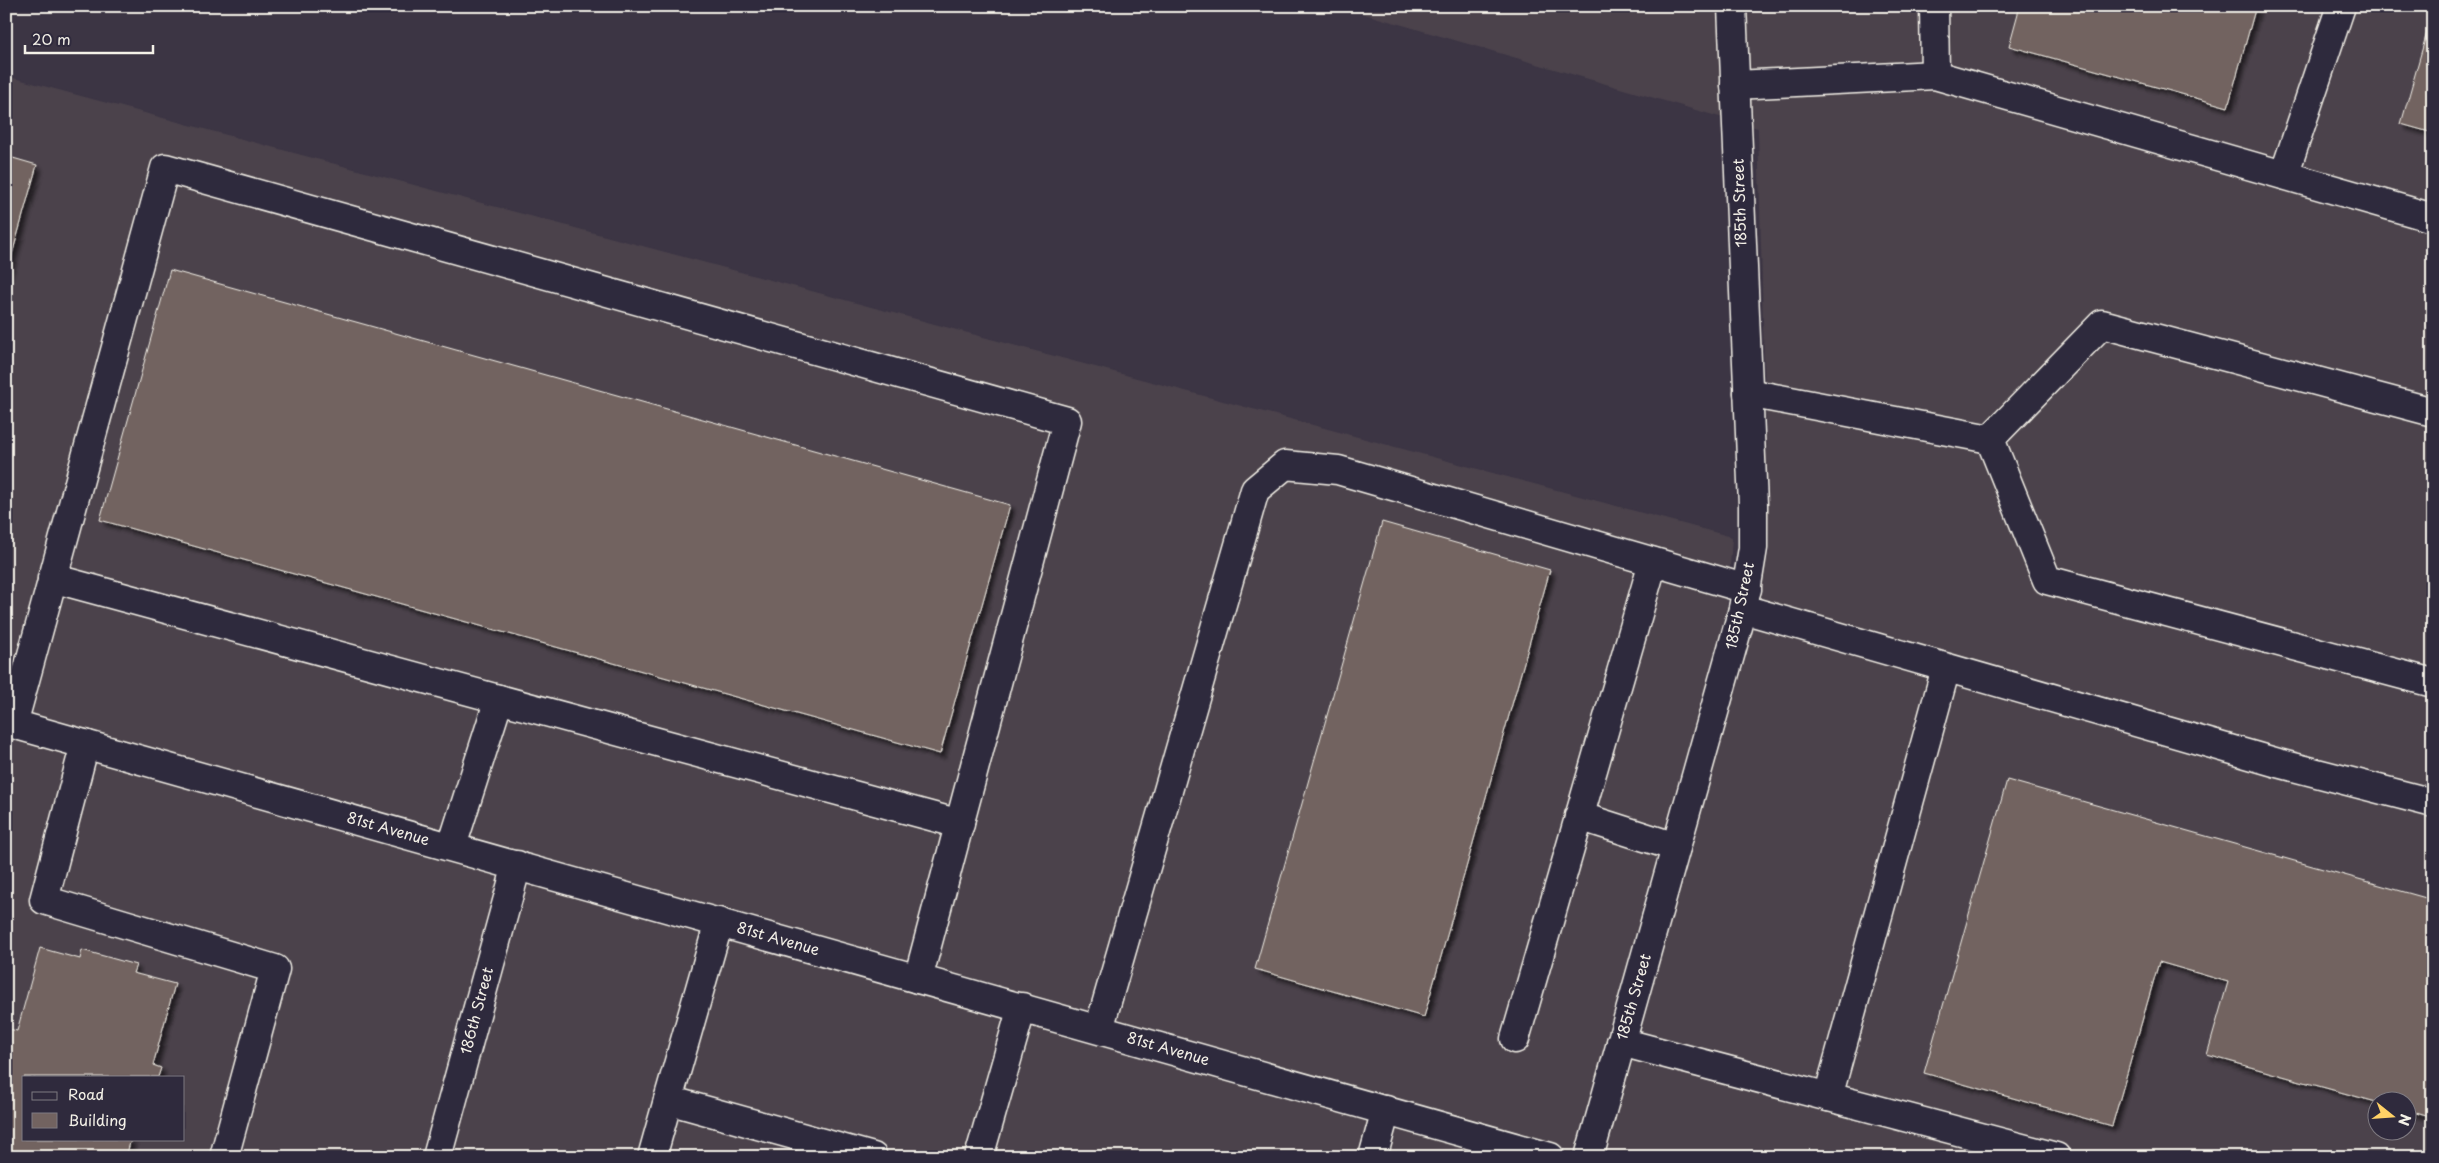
<svg xmlns="http://www.w3.org/2000/svg" width="2439" height="1163" font-family="'Playpen Sans',sans-serif">
	<style>
		.built { fill: #4c434c; fill-rule: evenodd }
		.building { fill: #726360; stroke: #f4f1e8; filter: url(#shadow) }
		.lines { fill: none; stroke-linecap: round; stroke-linejoin: round }
		.minor-casing { stroke: #f4f1e8; stroke-width: 31 }
		.minor { stroke: #2f2a3d; stroke-width: 28 }
		.labels { text-anchor: middle; stroke-width: 4.5; stroke-linejoin: round; paint-order: stroke }
		.street-label { font-size: 15px; fill: #f4f1e8; stroke: #2f2a3d }
	</style>
	<defs>
		<filter id="shadow"><feDropShadow dx="4.5" dy="4.5" stdDeviation="2.5" flood-color="#0009"/></filter>
	</defs>
	<rect width="100%" height="100%" fill="#3c3544"/>
	<filter id="ink" filterUnits="userSpaceOnUse"><feTurbulence type="fractalNoise" baseFrequency=".02" numOctaves="2"/><feDisplacementMap in="SourceGraphic" scale="10" xChannelSelector="R" yChannelSelector="G"/><feConvolveMatrix kernelMatrix="1 2 1 2 8 2 1 2 1" color-interpolation-filters="sRGB"/></filter>
	<g filter="url(#ink)">
		<g class="built">
			<path d="M 1337,6 L 2433,6 L 2433,1157 L 1599,1157 L 1769,553 L 1758,128 ZM 2376,1100 L 2406,1100 L 2406,1130 L 2376,1130 Z"/>
			<path d="M 6,76 L 1732,537 L 1727,608 L 1573,1157 L 6,1157 ZM 24,1077 L 184,1077 L 184,1139 L 24,1139 Z"/>
		</g>
		<g class="building">
			<polygon points="2020,6 2256,6 2228,107 2009,46"/>
			<polygon points="2433,11 2433,133 2401,124"/>
			<polygon points="6,156 37,165 6,276"/>
			<polygon points="170,270 1010,505 940,754 100,520"/>
			<polygon points="1382,522 1550,570 1424,1017 1255,969"/>
			<polygon points="2007,780 2433,900 2433,1118 2406,1110 2406,1100 2376,1102 2207,1055 2228,982 2159,962 2112,1126 1924,1073"/>
			<polygon points="40,948 80,959 82,950 136,965 133,973 175,984 153,1065 161,1068 158,1077 24,1077 24,1139 131,1139 126,1157 6,1157 6,1037 9,1029 17,1031"/>
			<polygon points="694,1153 708,1157 693,1157"/>
		</g>
		<g class="lines">
			<defs>
				<g id="minor">
					<polyline points="1934,6 1935,75"/>
					<polyline points="1735,85 1935,75 2433,218"/>
					<polyline points="2284,175 2341,6"/>
					<polyline points="1748,393 1990,439 2047,580 2433,683"/>
					<polyline points="1990,439 2102,324 2433,412"/>
					<polyline points="52,578 960,824"/>
					<polyline points="1743,609 2278,763 2433,803"/>
					<polyline points="6,722 1550,1157"/>
					<polyline points="13,724 165,168 1067,421 918,979"/>
					<polyline points="85,744 44,900 275,969 224,1157"/>
					<polyline points="1579,816 1676,847"/>
					<polyline points="452,846 499,699"/>
					<polyline points="719,922 668,1100 873,1157"/>
					<polyline points="1099,1029 1255,490 1285,465 1338,470 1747,589"/>
					<polyline points="1515,1039 1653,562"/>
					<polyline points="1621,1042 2056,1157"/>
					<polyline points="1828,1097 1946,668"/>
					<polyline points="437,1157 517,865"/>
					<polyline points="652,1157 668,1100"/>
					<polyline points="979,1157 1022,1007"/>
					<polyline points="1373,1157 1386,1110"/>
					<polyline points="1589,1157 1743,609 1753,548 1753,505 1732,6"/>
				</g>
			</defs>
			<use href="#minor" class="minor-casing"/>
			<use href="#minor" class="minor"/>
		</g>
	</g>
	<g class="labels">
		<g class="street-label">
			<text transform="translate(1740 203) rotate(-92)" y="5">185th Street</text>
			<text transform="translate(1740 606) rotate(-78)" y="5">185th Street</text>
			<text transform="translate(388 829) rotate(16)" y="5">81st Avenue</text>
			<text transform="translate(778 939) rotate(16)" y="5">81st Avenue</text>
			<text transform="translate(1634 997) rotate(-74)" y="5">185th Street</text>
			<text transform="translate(477 1011) rotate(-75)" y="5">186th Street</text>
			<text transform="translate(1168 1049) rotate(16)" y="5">81st Avenue</text>
		</g>
	</g>
	<rect width="2439" height="1163" fill="none" stroke="#2f2a3d" stroke-width="25"/>
	<rect x="12" y="12" width="2414" height="1138" fill="none" stroke="#f4f1e8" stroke-width="2" filter="url(#ink)"/>
	<rect x="22" y="1076" width="162" height="65" fill="#2f2a3d" stroke="#7e7a81"/>
	<rect x="32" y="1092" width="25" height="8" fill="#2f2a3d" stroke="#7e7a81"/>
	<text x="68" y="1100" font-size="15" fill="#f4f1e8">Road</text>
	<rect x="32" y="1113" width="25" height="15" fill="#726360" stroke="#7e7a81"/>
	<text x="68" y="1126" font-size="15" fill="#f4f1e8">Building</text>
	<g transform="translate(2392 1116) rotate(107)"><circle r="24" fill="#2f2a3d" stroke="#7e7a81"/>
	<path d="M0-4L9 19L0 12L-9 19Z" fill="#ffd166"/>
	<text y="-8" font-size="14" font-weight="bold" text-anchor="middle" fill="#f4f1e8">N</text>
	</g>
	<path d="M25 45v8h128v-8" fill="none" stroke="#f4f1e8" stroke-width="2.5"/>
	<text x="32" y="45" font-size="15" fill="#f4f1e8" stroke="#2f2a3d" stroke-width="4" paint-order="stroke">20 m</text>
</svg>
